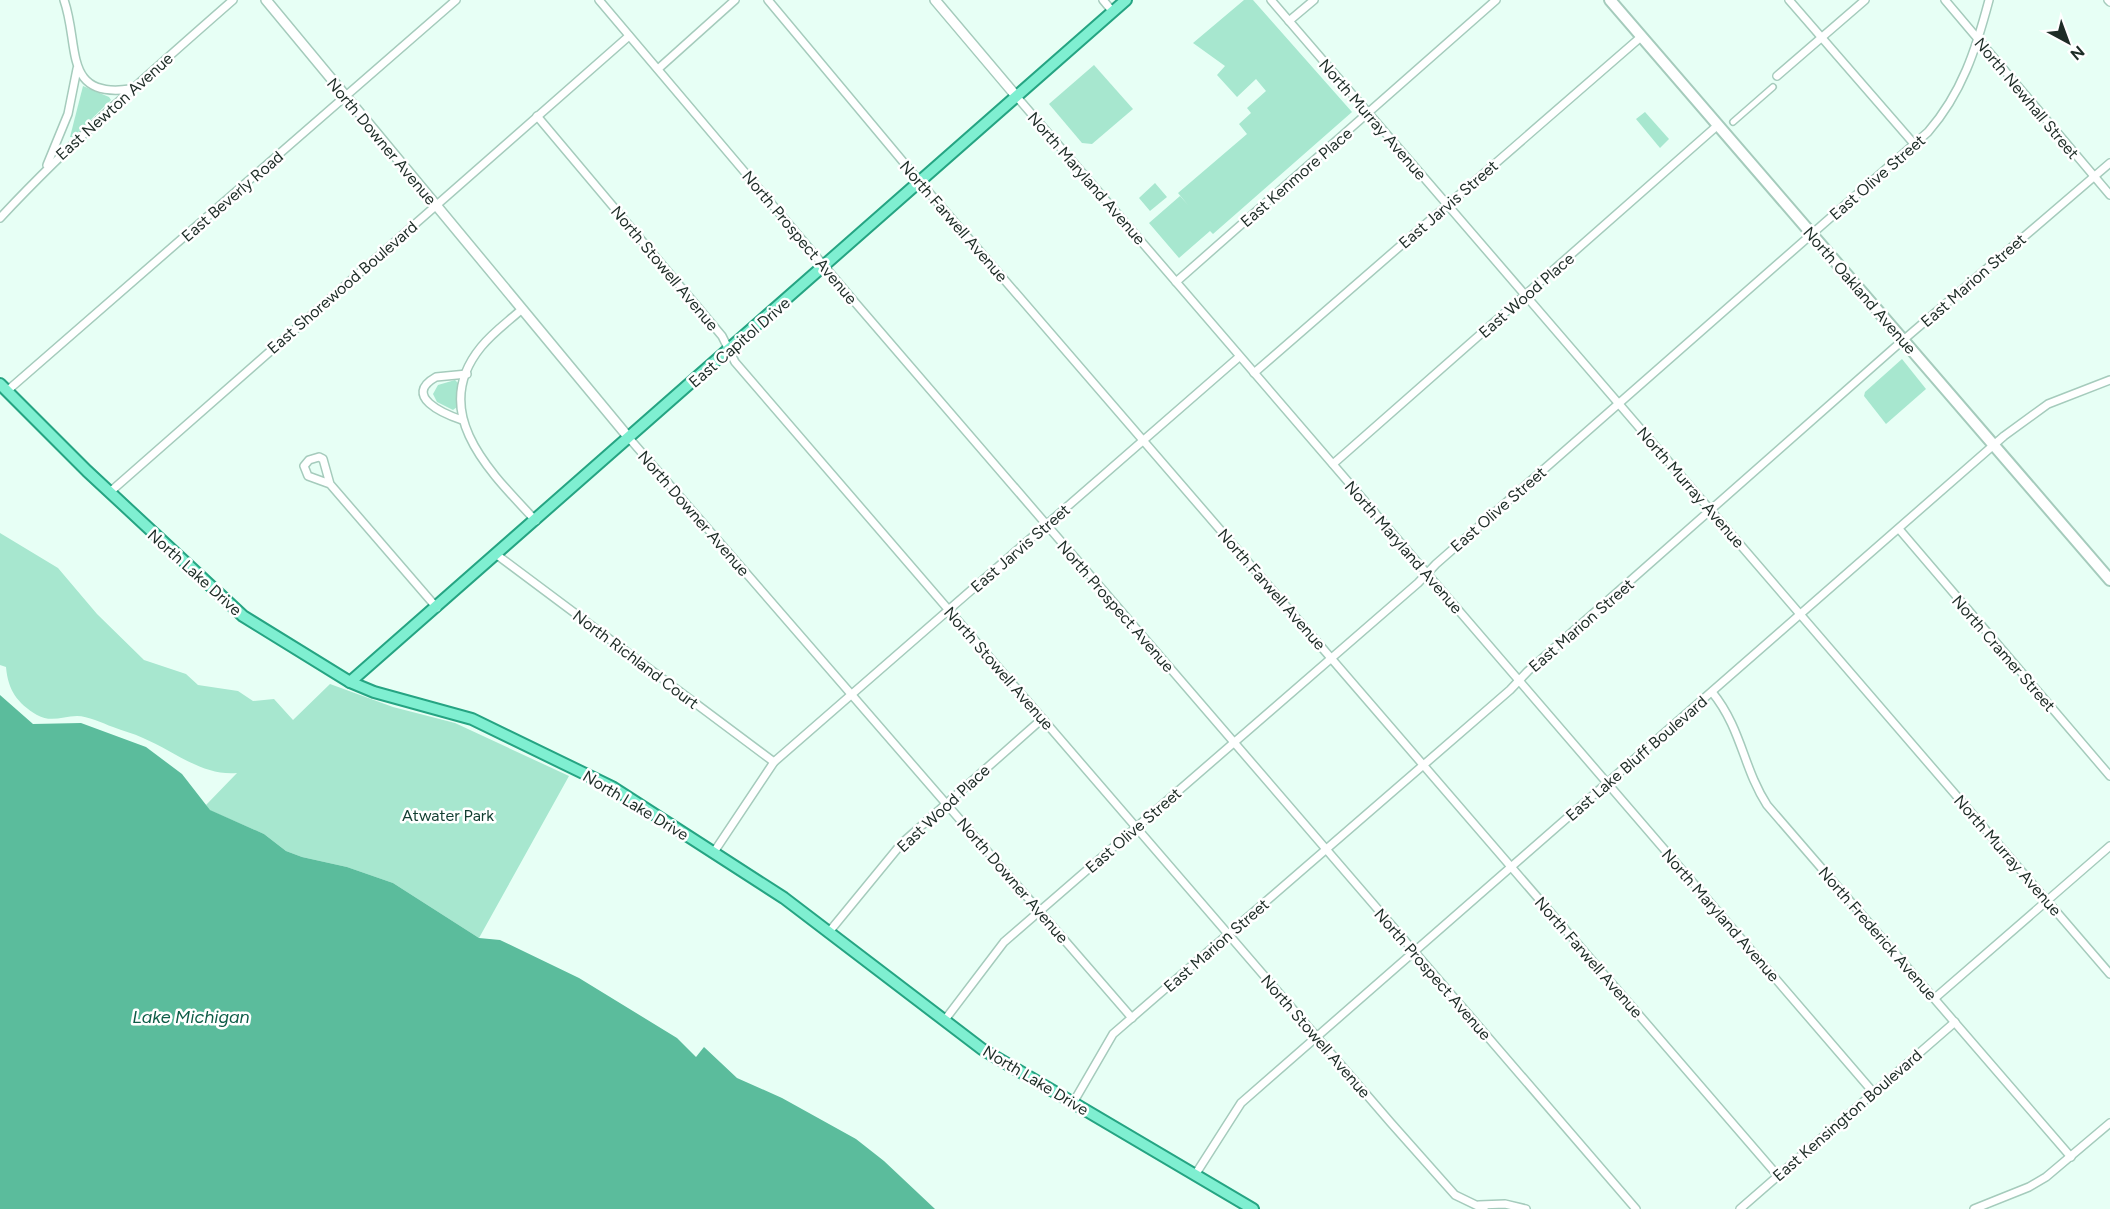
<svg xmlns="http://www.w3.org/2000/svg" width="2110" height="1209" font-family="Figtree,sans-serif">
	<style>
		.green { fill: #a7e7cf }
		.water { fill: #5bbc9c }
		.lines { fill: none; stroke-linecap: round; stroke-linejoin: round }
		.pedestrian-casing { stroke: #a5cbbc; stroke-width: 8 }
		.minor-casing { stroke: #a5cbbc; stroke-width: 10 }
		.tertiary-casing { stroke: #a5cbbc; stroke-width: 12 }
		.secondary-casing { stroke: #a5cbbc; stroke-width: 14 }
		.primary-casing { stroke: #25a482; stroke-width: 14 }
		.pedestrian { stroke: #fff; stroke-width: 5 }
		.minor { stroke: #fff; stroke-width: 7 }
		.tertiary { stroke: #fff; stroke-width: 9 }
		.secondary { stroke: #fff; stroke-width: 10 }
		.primary { stroke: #7fefd1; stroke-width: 10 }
		.labels { text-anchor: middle; stroke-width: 5; stroke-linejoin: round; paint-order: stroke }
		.street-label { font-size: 16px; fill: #1d2c26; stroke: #fff }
		.park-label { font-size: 16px; fill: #123e31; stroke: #fff }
		.water-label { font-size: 18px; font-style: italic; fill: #0d5d47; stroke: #fff }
	</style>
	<rect width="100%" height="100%" fill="#e7fff5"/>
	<g class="green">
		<polygon points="1244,0 1253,0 1352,112 1213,234 1210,231 1179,258 1149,223 1180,196 1188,205 1178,193 1247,134 1239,124 1251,113 1247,108 1266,91 1256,79 1237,97 1217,75 1225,66 1193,43"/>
		<polygon points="1094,65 1133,109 1092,144 1082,143 1049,104"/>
		<polygon points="83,86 109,97 111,100 73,137 70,137"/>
		<polygon points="1645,112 1669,139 1660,148 1636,119"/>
		<polygon points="1155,183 1167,197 1150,211 1139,198"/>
		<polygon points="1902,359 1926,389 1886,424 1864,396 1865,392"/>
		<polygon points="455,380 459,384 457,407 453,410 437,402 433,394 438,385"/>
		<path d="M 0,533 L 58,568 L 97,614 L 144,660 L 186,674 L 198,685 L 238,691 L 253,701 L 274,699 L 293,720 L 330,684 L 393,707 L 455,723 L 569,776 L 479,938 L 393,883 L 347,867 L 302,857 L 286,851 L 264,834 L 209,810 L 206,805 L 237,773 C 202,776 174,751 143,738 C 133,733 123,731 113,727 C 102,723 88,716 77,716 C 63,716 51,723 37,715 C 17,703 8,690 6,667 L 0,665 Z"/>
	</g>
	<polygon class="water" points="0,695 33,724 81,723 146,747 182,774 210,810 264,834 286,851 302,857 347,867 393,883 479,938 500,940 579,978 677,1038 696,1057 704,1047 737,1078 782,1098 856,1139 884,1161 935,1209 0,1209"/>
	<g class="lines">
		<defs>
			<polyline id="pedestrian" points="1733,122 1773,87"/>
			<g id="minor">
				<path d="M 64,0 C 80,45 62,99 130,89"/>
				<polyline points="599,0 853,300 1636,1209"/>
				<polyline points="768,0 920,182 1778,1176"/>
				<polyline points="1103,0 1113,12"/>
				<polyline points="1271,0 2110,974"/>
				<polyline points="1789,0 1915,145"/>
				<polyline points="1945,0 2110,195"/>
				<polyline points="2108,0 2110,2"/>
				<polyline points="1289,21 1314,0"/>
				<polyline points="658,69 735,0"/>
				<polyline points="1777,76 1865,0"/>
				<polyline points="1017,97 1873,1092"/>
				<polyline points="537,116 722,336 735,362 1391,1123 1455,1195 1484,1209"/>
				<polyline points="47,165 68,114 77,69"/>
				<path d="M 0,218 C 73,140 153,70 233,0"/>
				<polyline points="1176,282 1496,0"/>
				<path d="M 522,309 C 509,321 493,332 481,347 C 427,413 492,474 536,521"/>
				<polyline points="1254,373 1642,36"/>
				<polyline points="7,391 456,0"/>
				<path d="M 462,420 C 444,414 402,396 436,377 L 467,374"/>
				<polyline points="629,438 1132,1018"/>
				<polyline points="1333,464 1718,125"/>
				<polyline points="330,484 308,476 304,466 309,460 319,457 323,459 330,484 437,608"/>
				<polyline points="110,492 629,36"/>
				<polyline points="1899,529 2110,776"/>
				<polyline points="497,555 774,762"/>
				<path d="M 1712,692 C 1742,729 1743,768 1767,805 L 2071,1157"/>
				<polyline points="714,852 774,762 1239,357"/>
				<polyline points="829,932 902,843 1042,719"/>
				<polyline points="1935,998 2110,846"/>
				<path d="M 944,1021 L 1004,942 L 1418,583 L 1436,564 L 1928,132 C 1962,93 1976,49 1989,0"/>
				<polyline points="1073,1103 1113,1034 1510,690 1528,671 1894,348 2110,163"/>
				<polyline points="1195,1175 1241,1103 2004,436 2048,404 2110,380"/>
				<polyline points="1479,1205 1505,1204 1526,1209"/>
				<polyline points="1740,1209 1955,1022"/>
				<polyline points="1974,1209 2029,1187 2046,1177 2110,1123"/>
			</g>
			<g id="tertiary">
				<polyline points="266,0 629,438"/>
				<polyline points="935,0 1017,97"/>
			</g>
			<polyline id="secondary" points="1610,0 2110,580"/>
			<g id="primary">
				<polyline points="0,384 87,471 243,616 350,682 374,692 472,719 612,787 784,898 982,1049 1253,1209"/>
				<polyline points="350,682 1126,0"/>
			</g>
		</defs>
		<use href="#pedestrian" class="pedestrian-casing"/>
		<use href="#minor" class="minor-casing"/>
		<use href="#tertiary" class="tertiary-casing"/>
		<use href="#secondary" class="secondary-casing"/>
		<use href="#primary" class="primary-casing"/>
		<use href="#pedestrian" class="pedestrian"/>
		<use href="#minor" class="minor"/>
		<use href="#tertiary" class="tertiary"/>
		<use href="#secondary" class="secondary"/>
		<use href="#primary" class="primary"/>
	</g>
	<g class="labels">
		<g class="street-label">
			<text transform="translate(2027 98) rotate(50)" y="6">North Newhall Street</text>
			<text transform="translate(114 106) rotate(-42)" y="6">East Newton Avenue</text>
			<text transform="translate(1373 119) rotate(49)" y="6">North Murray Avenue</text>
			<text transform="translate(382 141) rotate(50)" y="6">North Downer Avenue</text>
			<text transform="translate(1296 177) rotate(-41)" y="6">East Kenmore Place</text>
			<text transform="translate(1877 177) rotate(-41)" y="6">East Olive Street</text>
			<text transform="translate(1087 178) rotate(49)" y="6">North Maryland Avenue</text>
			<text transform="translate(232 196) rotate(-41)" y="6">East Beverly Road</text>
			<text transform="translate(1448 204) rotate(-41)" y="6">East Jarvis Street</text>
			<text transform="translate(954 221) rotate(49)" y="6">North Farwell Avenue</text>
			<text transform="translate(800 237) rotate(50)" y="6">North Prospect Avenue</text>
			<text transform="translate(665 268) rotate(50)" y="6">North Stowell Avenue</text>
			<text transform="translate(1973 280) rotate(-41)" y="6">East Marion Street</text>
			<text transform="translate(342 287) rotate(-41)" y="6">East Shorewood Boulevard</text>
			<text transform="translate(1860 290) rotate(49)" y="6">North Oakland Avenue</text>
			<text transform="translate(1526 295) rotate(-41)" y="6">East Wood Place</text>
			<text transform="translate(739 342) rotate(-41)" y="6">East Capitol Drive</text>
			<text transform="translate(1691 487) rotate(49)" y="6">North Murray Avenue</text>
			<text transform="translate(1498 509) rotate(-41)" y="6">East Olive Street</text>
			<text transform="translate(694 513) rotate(49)" y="6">North Downer Avenue</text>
			<text transform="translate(1404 547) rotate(49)" y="6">North Maryland Avenue</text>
			<text transform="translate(1020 548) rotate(-41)" y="6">East Jarvis Street</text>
			<text transform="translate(195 572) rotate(42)" y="6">North Lake Drive</text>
			<text transform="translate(1272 589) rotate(49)" y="6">North Farwell Avenue</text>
			<text transform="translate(1116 606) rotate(49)" y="6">North Prospect Avenue</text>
			<text transform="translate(1581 625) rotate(-41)" y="6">East Marion Street</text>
			<text transform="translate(2004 653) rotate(49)" y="6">North Cramer Street</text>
			<text transform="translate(636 659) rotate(37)" y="6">North Richland Court</text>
			<text transform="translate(999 668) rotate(49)" y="6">North Stowell Avenue</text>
			<text transform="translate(1636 758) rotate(-41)" y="6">East Lake Bluff Boulevard</text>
			<text transform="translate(636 805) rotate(31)" y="6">North Lake Drive</text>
			<text transform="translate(943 808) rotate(-43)" y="6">East Wood Place</text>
			<text transform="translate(1133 830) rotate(-41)" y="6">East Olive Street</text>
			<text transform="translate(2008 855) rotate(49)" y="6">North Murray Avenue</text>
			<text transform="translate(1013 880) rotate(49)" y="6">North Downer Avenue</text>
			<text transform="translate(1721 915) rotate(49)" y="6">North Maryland Avenue</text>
			<text transform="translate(1878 933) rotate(49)" y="6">North Frederick Avenue</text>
			<text transform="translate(1216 945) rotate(-41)" y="6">East Marion Street</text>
			<text transform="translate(1589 957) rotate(49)" y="6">North Farwell Avenue</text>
			<text transform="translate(1433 974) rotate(49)" y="6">North Prospect Avenue</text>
			<text transform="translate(1316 1036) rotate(49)" y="6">North Stowell Avenue</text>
			<text transform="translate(1036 1080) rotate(31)" y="6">North Lake Drive</text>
			<text transform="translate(1847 1115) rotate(-41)" y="6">East Kensington Boulevard</text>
		</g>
		<g class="park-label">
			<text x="448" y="821">Atwater Park</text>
		</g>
		<g class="water-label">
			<text x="191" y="1023">Lake Michigan</text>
		</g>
	</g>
	<g transform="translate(2068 42) rotate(139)" stroke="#ffffff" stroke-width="4.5" paint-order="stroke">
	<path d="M0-4.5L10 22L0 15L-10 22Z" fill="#1d2c26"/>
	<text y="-9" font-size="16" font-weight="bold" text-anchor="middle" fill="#1d2c26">N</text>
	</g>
</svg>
